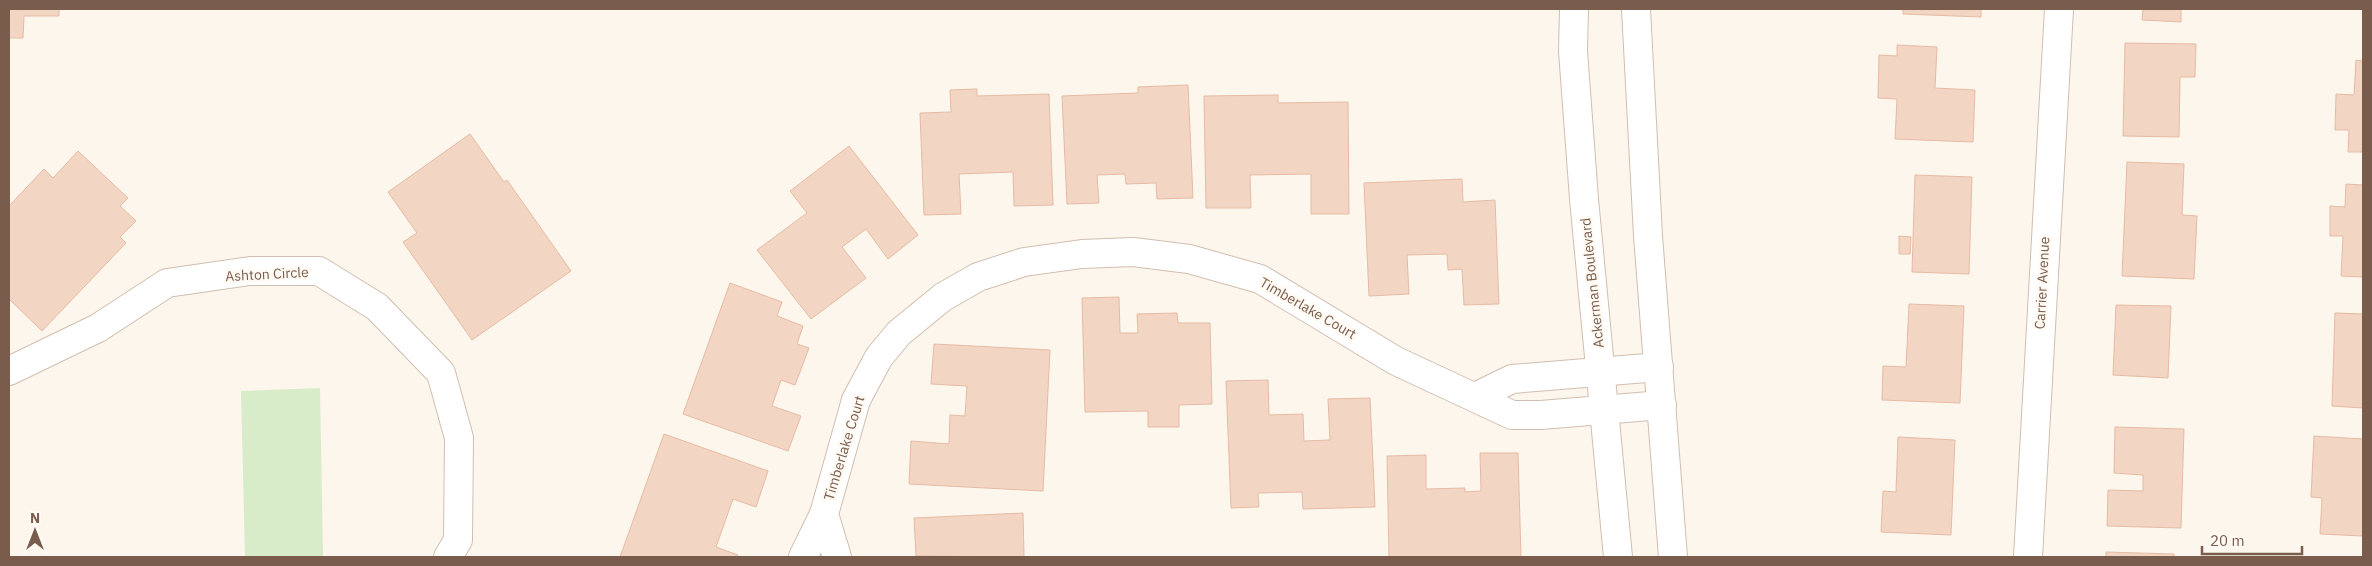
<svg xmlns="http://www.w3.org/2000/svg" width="2372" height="566" font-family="'IBM Plex Sans',sans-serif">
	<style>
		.green { fill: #d8ecc9 }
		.building { fill: #f3d5c3; stroke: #e6bba3 }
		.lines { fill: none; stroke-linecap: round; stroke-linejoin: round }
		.minor-casing { stroke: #d1beb0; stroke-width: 30 }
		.minor { stroke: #fff; stroke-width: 28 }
		.labels { text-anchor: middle; stroke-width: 5; stroke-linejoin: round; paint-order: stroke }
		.street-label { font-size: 14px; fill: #7a5c4d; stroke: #fffaf3 }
	</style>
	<rect width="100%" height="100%" fill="#fdf6ec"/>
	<polygon class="green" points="320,388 323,557 245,557 241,391"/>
	<g class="building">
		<polygon points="9,9 59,9 59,16 24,16 23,38 9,38"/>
		<polygon points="1903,9 1981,9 1981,17 1903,14"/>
		<polygon points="2143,9 2181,9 2181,22 2142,20"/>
		<polygon points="2125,43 2196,44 2195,77 2180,77 2179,137 2123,136"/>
		<polygon points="1897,45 1937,47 1935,88 1975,90 1973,142 1895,139 1897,99 1878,98 1879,55 1897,56"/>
		<polygon points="2356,60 2363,61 2363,152 2348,152 2349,130 2335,130 2336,94 2354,95"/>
		<polygon points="1188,85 1193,198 1157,199 1156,183 1126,184 1125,174 1097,175 1099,203 1067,204 1062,96 1138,93 1138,87"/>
		<polygon points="977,89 977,96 1049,94 1053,205 1014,206 1013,172 959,174 961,214 924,215 920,113 951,112 950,90"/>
		<polygon points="1278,95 1278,103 1348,102 1349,214 1311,214 1311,174 1250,175 1251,208 1206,208 1204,96"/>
		<polygon points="470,134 504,182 507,180 571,271 472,340 403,242 417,233 388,192"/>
		<polygon points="849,146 918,235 888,259 866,229 842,247 866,278 811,319 757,250 807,213 790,191"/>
		<polygon points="78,151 128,198 120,206 136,221 120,237 126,243 42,331 9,299 9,206 44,169 53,178"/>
		<polygon points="2127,162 2184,164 2182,215 2197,216 2194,279 2122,276"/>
		<polygon points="1915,175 1972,177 1969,274 1912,272"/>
		<polygon points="1462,179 1463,202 1495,200 1499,304 1464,305 1462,269 1448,270 1447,254 1407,255 1409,294 1369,296 1364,183"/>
		<polygon points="2346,184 2363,185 2363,277 2341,276 2343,236 2330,236 2330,206 2345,207"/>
		<polygon points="1899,236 1911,237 1910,254 1899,254"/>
		<polygon points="730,283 782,302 777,316 803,326 797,344 809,348 795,385 781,380 772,406 801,416 788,451 683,414"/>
		<polygon points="1119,297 1120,333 1138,333 1137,314 1177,313 1178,323 1210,323 1212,404 1179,405 1179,427 1148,427 1148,411 1085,412 1082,298"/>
		<polygon points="1909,304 1964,306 1960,403 1882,400 1883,366 1906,367"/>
		<polygon points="2116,305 2171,306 2168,378 2113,375"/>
		<polygon points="2335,313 2363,314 2363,408 2332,406"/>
		<polygon points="934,344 1050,350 1043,491 909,484 911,441 949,444 950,415 965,416 967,386 931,384"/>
		<polygon points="1268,380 1269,415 1303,414 1304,441 1330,440 1328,399 1370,398 1375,507 1303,509 1302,492 1258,493 1259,507 1231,508 1226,381"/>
		<polygon points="2115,427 2184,429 2181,528 2107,526 2108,490 2143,491 2143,475 2114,473"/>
		<polygon points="664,434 768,471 756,507 733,499 716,547 738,555 737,557 620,557"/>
		<polygon points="2314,436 2363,439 2363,536 2320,534 2322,498 2311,497"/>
		<polygon points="1898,437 1955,440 1951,535 1881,532 1883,491 1896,492"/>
		<polygon points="1480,453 1518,453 1521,557 1389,557 1387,456 1426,455 1426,489 1465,488 1465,492 1481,491"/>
		<polygon points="1023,513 1024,557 916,556 914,518"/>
		<polygon points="2106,552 2174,554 2174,557 2106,557"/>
	</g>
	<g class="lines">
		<defs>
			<g id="minor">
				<polyline points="1574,9 1573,51 1584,199 1618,557"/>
				<polyline points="1636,9 1648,236 1673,557"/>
				<polyline points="9,371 98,328 167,283 250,271 319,271 377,307 441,373 459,438 458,540 448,557"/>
				<polyline points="1475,397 1512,379 1659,367"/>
				<polyline points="824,514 856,400 879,357 899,333 943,297 978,277 1024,262 1082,254 1133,252 1189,259 1260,279 1396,361 1512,415 1541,415 1662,405"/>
				<polyline points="803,557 824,514 837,557"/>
				<polyline points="2028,557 2059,9"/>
			</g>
		</defs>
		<use href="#minor" class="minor-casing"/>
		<use href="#minor" class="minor"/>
	</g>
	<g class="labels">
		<g class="street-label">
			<text transform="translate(267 274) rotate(-3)" y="5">Ashton Circle</text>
			<text transform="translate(1592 283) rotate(-96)" y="5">Ackerman Boulevard</text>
			<text transform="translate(2042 283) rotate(-87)" y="5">Carrier Avenue</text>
			<text transform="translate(1308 308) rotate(30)" y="5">Timberlake Court</text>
			<text transform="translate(844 448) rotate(-73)" y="5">Timberlake Court</text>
		</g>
	</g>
	<rect width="2372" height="566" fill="none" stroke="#7a5c4d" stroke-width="20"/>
	<g transform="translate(35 531)" stroke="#fffaf3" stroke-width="4" paint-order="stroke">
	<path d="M0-4L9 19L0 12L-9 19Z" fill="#7a5c4d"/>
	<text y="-8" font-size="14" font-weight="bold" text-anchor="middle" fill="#7a5c4d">N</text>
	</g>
	<path d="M2202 546v8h100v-8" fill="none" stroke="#7a5c4d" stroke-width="2.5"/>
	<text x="2210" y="546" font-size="15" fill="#7a5c4d" stroke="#fffaf3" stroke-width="4" paint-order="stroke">20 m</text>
</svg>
